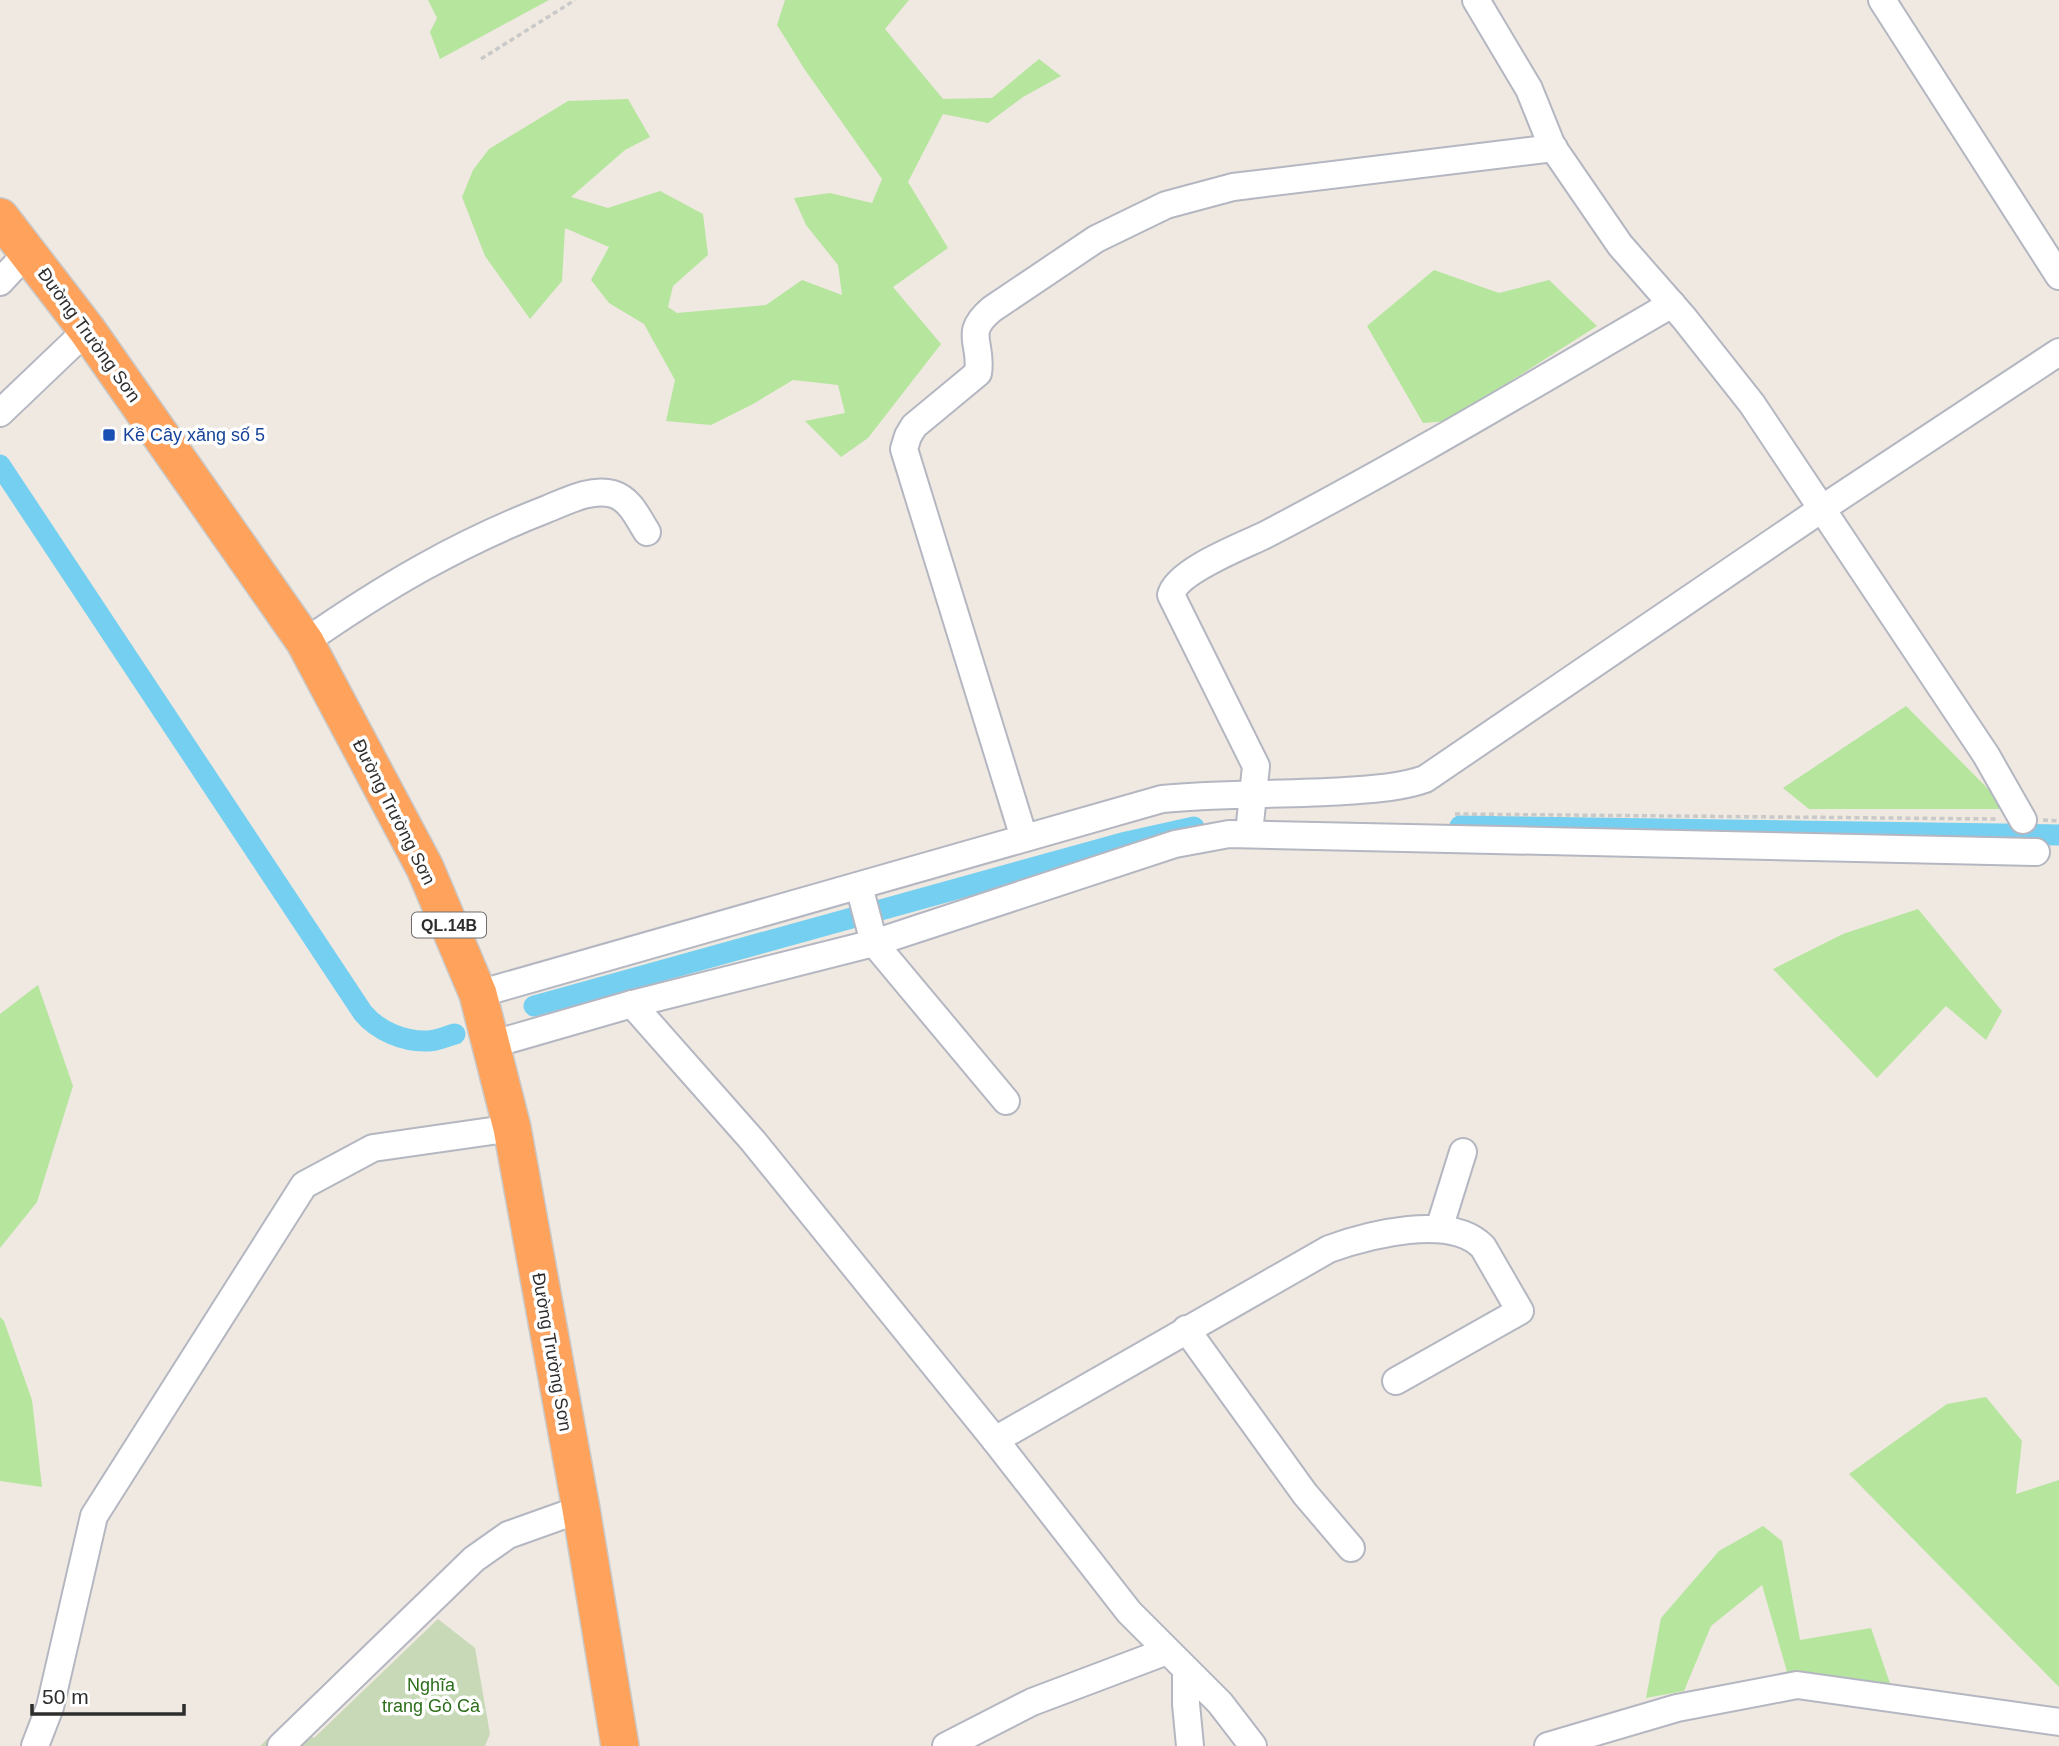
<svg xmlns="http://www.w3.org/2000/svg" width="2059" height="1746" font-family="Arial,sans-serif">
	<style>
		.green { fill: #b6e59e }
		.cemetery { fill: #c8d9b8 }
		.lines { fill: none; stroke-linecap: round; stroke-linejoin: round }
		.canal { stroke: #75cff0; stroke-width: 21 }
		.minor-casing { stroke: #b4b7c1; stroke-width: 30 }
		.highway-casing { stroke: #c9c9c9; stroke-width: 40 }
		.path { stroke: #c9c9c9; stroke-width: 3.5; stroke-dasharray: 5 3.5; stroke-linecap: butt }
		.minor { stroke: #fff; stroke-width: 26 }
		.highway { stroke: #ffa35c; stroke-width: 37 }
		.transit-dot { fill: #1a4fb4; stroke: #fff; stroke-width: 2.5 }
		.labels { text-anchor: middle; stroke-width: 7; stroke-linejoin: round; paint-order: stroke }
		.shield { fill: #fff; stroke: #6d6d6d; stroke-width: 2 }
		.shield-label { font-size: 16px; font-weight: bold; fill: #2e2e2e }
		.street-label { font-size: 18px; fill: #2e2e2e; stroke: #fff }
		.transit-label { font-size: 18px; fill: #164399; stroke: #fff; text-anchor: start }
		.park-label { font-size: 18px; fill: #2c6e1b; stroke: #fff }
	</style>
	<rect width="100%" height="100%" fill="#efe9e1"/>
	<g class="green">
		<polygon points="428,0 549,0 440,59 430,32 437,18"/>
		<polygon points="785,0 909,0 885,29 943,99 992,98 1039,59 1061,76 1023,97 988,123 943,114 908,182 948,248 893,287 941,344 868,438 841,457 805,421 845,413 838,385 793,380 753,404 711,425 666,421 675,380 644,324 609,303 591,280 609,247 565,228 562,281 530,319 485,256 462,197 473,170 489,149 568,101 628,99 650,137 625,150 571,197 608,208 660,191 703,214 708,255 673,286 668,307 677,313 766,305 802,280 842,295 838,265 806,225 794,198 830,193 872,203 882,179 805,70 777,25"/>
		<polygon points="1434,270 1499,293 1549,280 1597,326 1448,421 1423,423 1367,326"/>
		<polygon points="1906,706 2008,809 1809,809 1783,788"/>
		<polygon points="1918,909 2002,1011 1986,1040 1946,1006 1877,1078 1773,969 1843,934"/>
		<polygon points="38,985 73,1086 37,1202 0,1248 0,1014"/>
		<polygon points="0,1317 4,1321 32,1400 42,1487 0,1481"/>
		<polygon points="1986,1397 2022,1441 2016,1494 2059,1480 2059,1687 1849,1474 1947,1404"/>
		<polygon points="1763,1526 1782,1541 1800,1640 1871,1628 1893,1692 1788,1675 1762,1585 1711,1626 1684,1691 1646,1698 1661,1618 1719,1551"/>
	</g>
	<polygon class="cemetery" points="438,1619 475,1648 490,1734 485,1746 260,1746 291,1717 314,1738"/>
	<g class="lines">
		<g class="canal">
			<path d="M 0,465 L 363,1013 C 378,1031 404,1042 428,1041 C 436,1041 447,1036 455,1034"/>
			<polyline points="1460,826 2059,835"/>
			<polyline points="534,1006 1122,843 1194,827"/>
		</g>
		<defs>
			<g id="minor">
				<polyline points="1476,0 1529,89 1552,146 1620,245 1684,318 1752,404 1986,755 2023,820"/>
				<polyline points="1882,0 2059,276"/>
				<polyline points="0,282 28,252"/>
				<polyline points="0,413 87,330"/>
				<path d="M 305,642 C 384,587 457,544 547,509 C 567,501 591,488 613,494 C 630,499 638,518 647,532"/>
				<path d="M 1249,833 L 1256,766 L 1171,595 C 1177,571 1240,547 1263,536 C 1402,464 1536,383 1672,304"/>
				<path d="M 1024,838 L 904,449 L 908,436 L 914,426 L 978,373 C 983,342 962,334 992,309 L 1096,239 L 1166,205 L 1233,187 L 1554,148"/>
				<polyline points="859,886 874,943 1006,1101"/>
				<path d="M 478,994 L 1162,799 C 1223,793 1284,795 1345,791 C 1373,789 1399,788 1425,779 L 1823,508 L 2059,352"/>
				<polyline points="632,1004 753,1141 995,1440 1129,1612 1220,1703 1253,1746"/>
				<polyline points="490,1045 632,1004 874,943 1175,844 1229,834 2036,852"/>
				<polyline points="1439,1229 1463,1152"/>
				<polyline points="1186,1329 1305,1494 1351,1548"/>
				<path d="M 995,1440 L 1329,1249 C 1368,1235 1451,1213 1483,1247 L 1520,1311 L 1396,1381"/>
				<polyline points="1186,1670 1186,1704 1190,1746"/>
				<polyline points="35,1746 50,1707 94,1516 304,1185 373,1148 512,1128"/>
				<polyline points="281,1746 474,1559 508,1535 581,1509"/>
				<polyline points="946,1746 1032,1702 1167,1651"/>
				<polyline points="1548,1746 1677,1708 1797,1685 2059,1722"/>
			</g>
			<polyline id="highway" points="0,217 87,330 305,642 425,868 478,994 512,1128 581,1509 620,1746"/>
		</defs>
		<use href="#minor" class="minor-casing"/>
		<use href="#highway" class="highway-casing"/>
		<g class="path">
			<polyline points="481,59 575,0"/>
			<polyline points="1455,814 1997,819"/>
			<polyline points="2043,820 2059,821"/>
		</g>
		<use href="#minor" class="minor"/>
		<use href="#highway" class="highway"/>
	</g>
	<rect class="transit-dot" x="102" y="428" width="14" height="14" rx="3.5"/>
	<g class="labels">
		<rect class="shield" x="412" y="912.5" width="74" height="25" rx="5"/>
		<g class="shield-label">
			<text x="449" y="931">QL.14B</text>
		</g>
		<g class="street-label">
			<text transform="translate(89 335) rotate(54)" y="6">Đường Trường Sơn</text>
			<text transform="translate(394 812) rotate(63)" y="6">Đường Trường Sơn</text>
			<text transform="translate(552 1352) rotate(80)" y="6">Đường Trường Sơn</text>
		</g>
		<g class="transit-label">
			<text x="123" y="441">Kề Cây xăng số 5</text>
		</g>
		<g class="park-label">
			<text x="431" y="1691">Nghĩa<tspan x="431" dy="21">trang Gò Cà</tspan></text>
		</g>
	</g>
	<path d="M32 1704v10h152v-10" fill="none" stroke="#2e2e2e" stroke-width="3.5"/>
	<text x="42" y="1704" font-size="21" fill="#2e2e2e" stroke="#ffffff" stroke-width="5" paint-order="stroke">50 m</text>
</svg>
